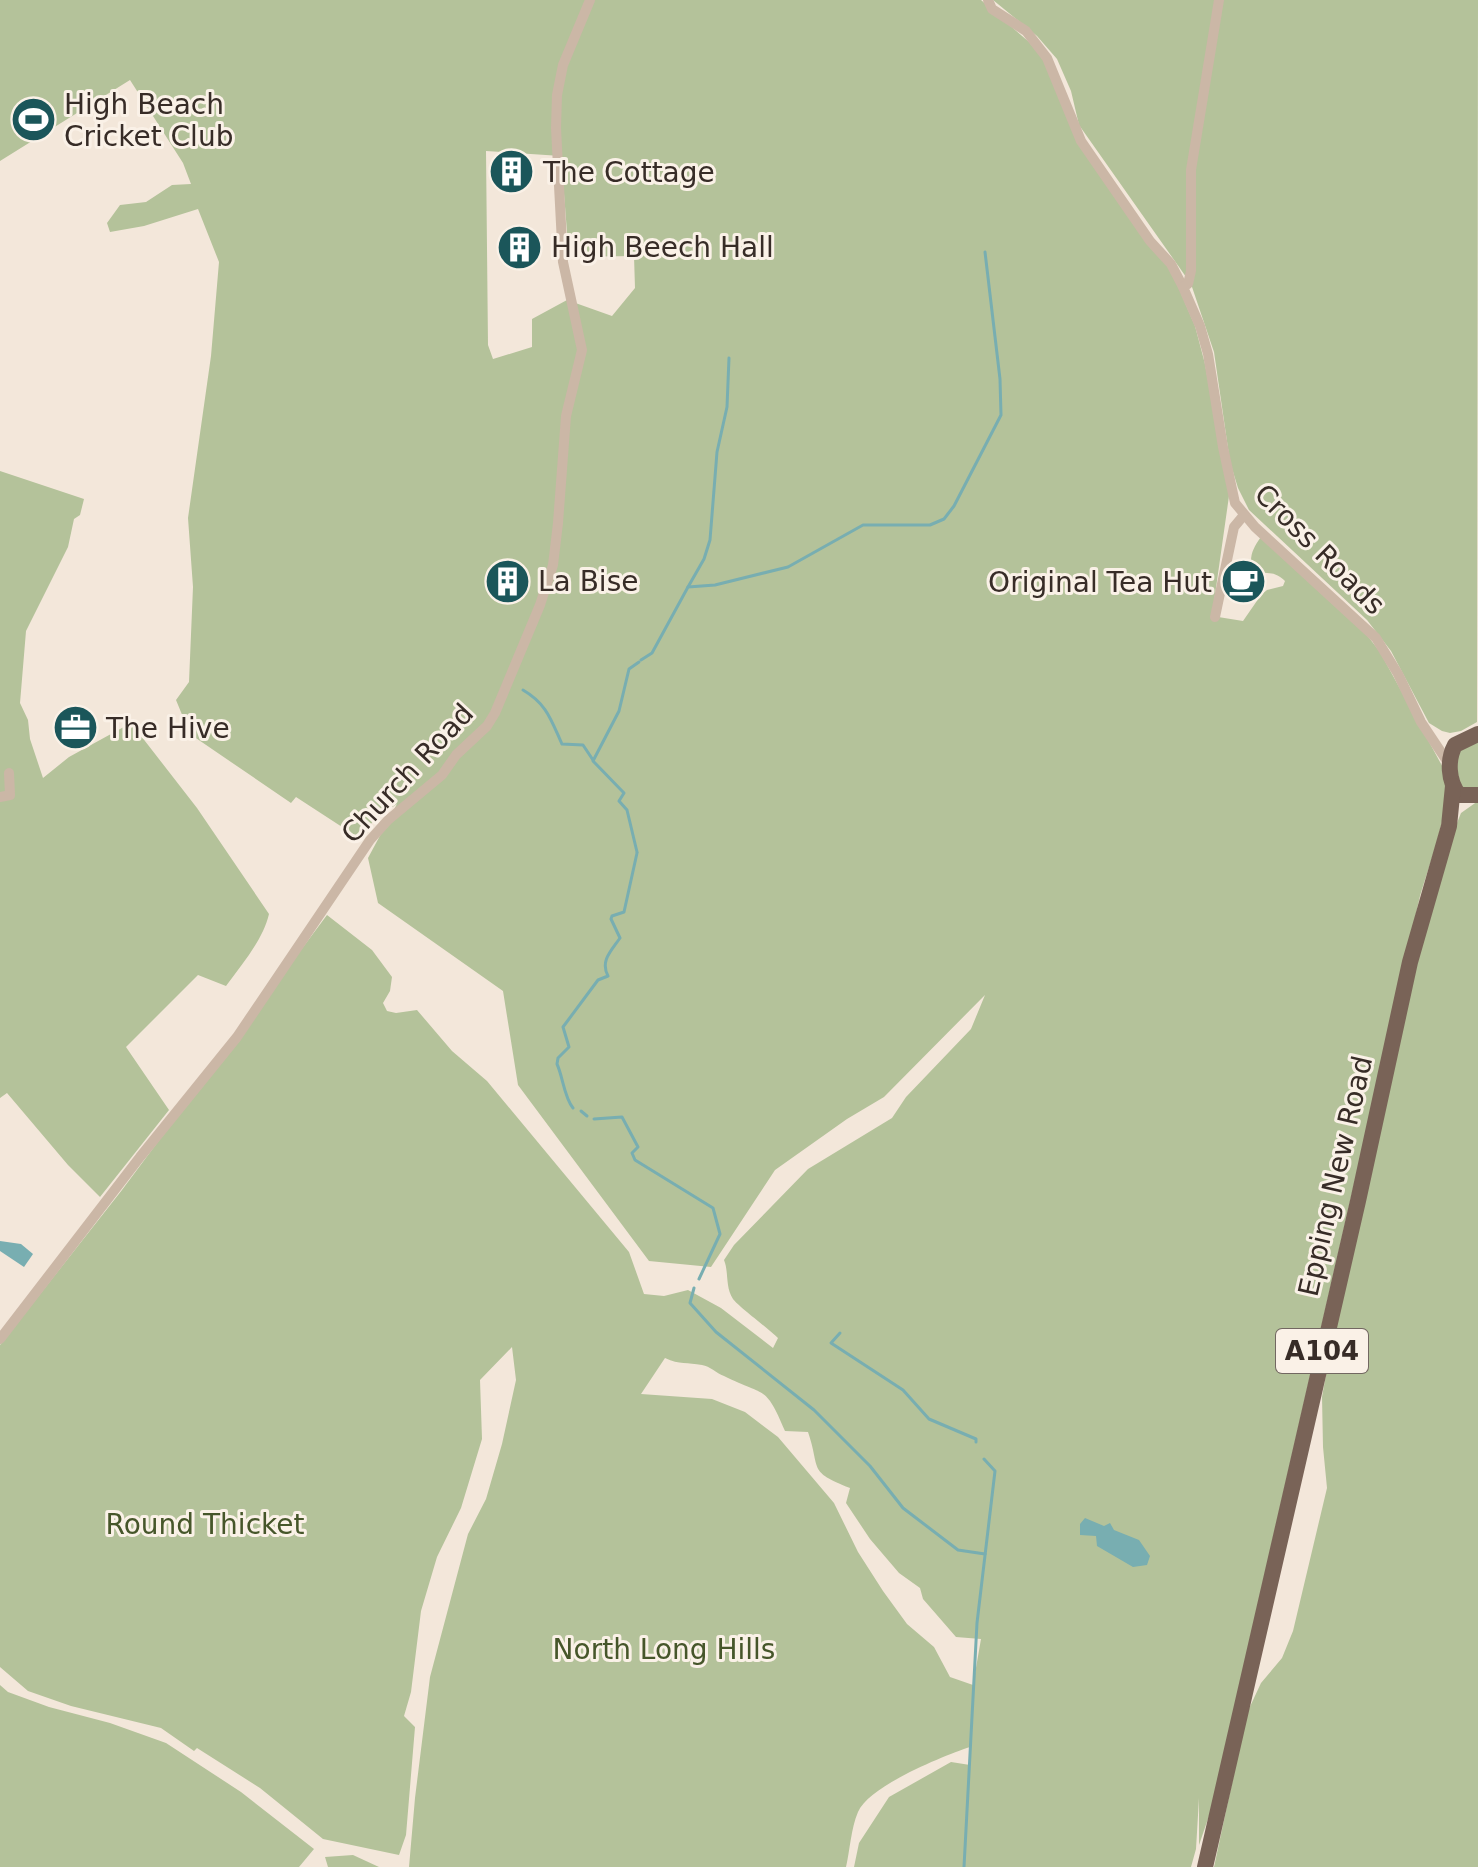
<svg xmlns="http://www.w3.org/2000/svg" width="1478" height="1867" font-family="'DejaVu Sans',sans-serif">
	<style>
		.green { fill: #b4c29a; fill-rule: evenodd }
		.water { fill: #78aeb1 }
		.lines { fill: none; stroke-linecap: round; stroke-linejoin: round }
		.stream { stroke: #78aeb1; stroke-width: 3 }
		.street { stroke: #cbb7a6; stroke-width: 10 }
		.primary { stroke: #796357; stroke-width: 16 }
		.labels { text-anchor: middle; stroke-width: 6; stroke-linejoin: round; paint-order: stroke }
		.shield { fill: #faf1e7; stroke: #726761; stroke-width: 2 }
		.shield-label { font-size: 26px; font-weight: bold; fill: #372c27 }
		.poi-label { font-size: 28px; fill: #372c27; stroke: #faf1e7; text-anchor: start }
		.street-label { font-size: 28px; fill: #372c27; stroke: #faf1e7 }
		.park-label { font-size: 28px; fill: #46562a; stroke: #faf1e7 }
	</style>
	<rect width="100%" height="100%" fill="#f3e7da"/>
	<g class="green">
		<path d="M 0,0 L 981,0 L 1029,42 L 1043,58 L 1071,126 L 1171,270 L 1195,326 L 1205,364 L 1229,496 L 1212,616 L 1243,621 L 1261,595 L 1267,590 L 1283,586 L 1285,581 C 1272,568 1264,577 1252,569 C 1249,556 1253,548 1261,537 L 1360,626 L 1380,652 L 1446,773 C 1449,815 1432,856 1420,896 L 1210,1813 L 1199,1845 L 1199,1798 L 1196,1849 L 1191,1867 L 854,1867 L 859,1843 L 889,1797 L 951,1762 L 970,1765 L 970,1747 C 943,1756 869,1786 858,1812 C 851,1828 850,1850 846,1867 L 409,1867 L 415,1798 L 430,1677 L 468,1534 L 486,1499 L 502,1444 L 516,1380 L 512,1347 L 480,1380 L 482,1439 L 461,1508 L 437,1557 L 421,1611 L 411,1692 L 404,1716 L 415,1727 L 406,1835 L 399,1855 L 323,1839 L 260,1788 L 197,1748 L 194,1751 L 161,1728 L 71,1706 L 28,1691 L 0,1667 L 0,1345 L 122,1190 L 327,915 L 372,950 L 392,977 L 390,991 L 383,1003 L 387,1011 L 396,1013 L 417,1010 L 452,1051 L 487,1081 L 629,1252 L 644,1294 L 664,1296 L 688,1290 L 721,1308 L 773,1348 L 778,1338 C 769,1329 738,1306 733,1299 C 725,1287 729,1272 724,1260 L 734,1245 L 808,1169 L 892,1118 L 906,1097 L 971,1029 L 985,995 L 884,1097 L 847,1119 L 775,1170 L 711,1267 L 649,1261 L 518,1085 L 503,991 L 378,903 L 368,858 L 397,804 L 376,818 L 359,838 L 296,797 L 291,803 L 190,734 L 176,700 L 189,682 L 193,587 L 188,518 L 211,356 L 219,262 L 198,209 L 144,226 L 110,232 L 107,223 L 120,205 L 146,202 L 172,185 L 191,184 L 183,163 L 130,80 L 0,161 ZM 486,151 L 561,156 L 569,257 L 634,256 L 635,288 L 612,316 L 567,300 L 532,319 L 532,347 L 493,359 L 488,345 ZM 665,1358 C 680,1365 687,1362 702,1365 C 710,1366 716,1373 724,1376 C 766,1397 765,1384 785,1431 L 808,1432 C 821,1470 807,1471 850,1488 L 846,1503 L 870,1539 L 899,1573 L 920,1588 L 923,1599 L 956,1637 L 981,1639 L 973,1685 L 950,1677 L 934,1647 L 907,1624 L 883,1591 L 858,1552 L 834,1503 L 778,1437 L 745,1412 L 712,1399 L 641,1394 Z"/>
		<polygon points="993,0 1478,0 1477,722 1461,731 1450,733 1442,731 1429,723 1391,651 1367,620 1249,510 1238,488 1230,462 1214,352 1191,284 1079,125 1071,91 1057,59 1037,36"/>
		<path d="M 0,471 L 84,499 L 80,515 L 74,519 L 68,547 L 26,631 L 20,703 L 28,720 L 30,739 L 43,778 L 69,757 L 131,723 L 197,808 L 269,914 C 263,940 242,964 226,986 L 198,975 L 126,1047 L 169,1110 L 100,1197 L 68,1165 L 7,1093 L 0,1098 Z"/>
		<polygon points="1478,741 1478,791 1462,790 1454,759 1457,751"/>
		<polygon points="1478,801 1478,1867 1214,1867 1247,1713 1261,1683 1282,1658 1293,1631 1327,1488 1323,1447 1322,1397 1335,1324 1412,980 1453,833 1461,813"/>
		<polygon points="0,1685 8,1692 49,1707 110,1723 166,1743 241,1792 314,1849 299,1867 0,1867"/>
		<polygon points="353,1855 379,1867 328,1867 325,1857"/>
	</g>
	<g class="water">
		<polygon points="0,1241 21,1244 33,1254 24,1267 0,1251"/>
		<polygon points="1085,1518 1104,1526 1110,1523 1114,1530 1139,1540 1150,1556 1147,1565 1133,1567 1097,1546 1096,1536 1080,1535 1080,1524"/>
	</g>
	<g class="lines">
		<g class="stream">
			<polyline points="688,587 704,559 710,540 717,452 727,407 729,358"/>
			<polyline points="641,660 652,653 688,587 715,585 788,567 863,525 930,525 944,519 954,506 1001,415 1000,379 985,252"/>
			<path d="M 523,690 C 547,704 551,720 562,744 L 583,745 L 593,760"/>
			<polyline points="637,852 627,810 619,801 624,793 593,761 619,711 629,669 639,662"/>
			<path d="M 573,1108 C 564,1097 563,1077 557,1064 L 558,1058 L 569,1047 L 563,1027 L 598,980 L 608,976 C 600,961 611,951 620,938 L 611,919 L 612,916 L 624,912 L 637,853"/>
			<polyline points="581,1111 587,1116"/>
			<polyline points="594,1119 622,1117 638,1147 632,1153 635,1160 713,1208 720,1234 699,1279"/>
			<polyline points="694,1288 690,1303 716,1332 814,1410 870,1466 903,1508 958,1550 985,1554"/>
			<polyline points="840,1333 831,1343 903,1390 929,1419 976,1439 976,1442"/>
			<polyline points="964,1867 977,1623 995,1471 984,1459"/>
		</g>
		<g class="street">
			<polyline points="988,0 992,9 1026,31 1047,58 1081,141 1150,241 1171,264 1183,287 1200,326 1208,354 1223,447 1235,503 1255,527 1376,638 1398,674 1421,722 1449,764"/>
			<polyline points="1183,287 1188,284 1191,271 1191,170 1219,0"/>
			<polyline points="1215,617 1234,527 1244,515"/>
			<polyline points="0,797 10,795 9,773"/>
			<polyline points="0,1339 140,1157 237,1037 370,840 388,820 442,775 456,755 487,726 495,713 540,605 553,565 558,523 566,416 582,350 563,262 556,128 557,95 563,65 590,0"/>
		</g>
		<g class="primary">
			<path d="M 1478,734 L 1455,745 C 1447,760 1448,781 1459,795 L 1478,795"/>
			<polyline points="1205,1867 1358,1201 1410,962 1449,826 1453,786"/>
		</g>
	</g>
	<defs>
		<symbol id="stadium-disc" viewBox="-11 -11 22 22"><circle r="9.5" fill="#1b565a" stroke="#faf1e7"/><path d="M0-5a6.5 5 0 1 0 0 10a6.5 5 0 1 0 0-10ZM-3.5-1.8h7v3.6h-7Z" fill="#fff"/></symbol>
		<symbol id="building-disc" viewBox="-11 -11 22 22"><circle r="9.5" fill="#1b565a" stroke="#faf1e7"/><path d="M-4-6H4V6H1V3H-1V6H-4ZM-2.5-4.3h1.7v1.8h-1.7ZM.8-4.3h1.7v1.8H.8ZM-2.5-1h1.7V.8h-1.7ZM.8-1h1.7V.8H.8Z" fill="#fff"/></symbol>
		<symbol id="cafe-disc" viewBox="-11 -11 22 22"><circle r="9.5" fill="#1b565a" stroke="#faf1e7"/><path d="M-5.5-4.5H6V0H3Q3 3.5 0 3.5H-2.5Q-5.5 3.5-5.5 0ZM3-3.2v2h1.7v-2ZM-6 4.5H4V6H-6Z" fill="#fff"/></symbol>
		<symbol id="office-disc" viewBox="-11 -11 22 22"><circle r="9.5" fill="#1b565a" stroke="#faf1e7"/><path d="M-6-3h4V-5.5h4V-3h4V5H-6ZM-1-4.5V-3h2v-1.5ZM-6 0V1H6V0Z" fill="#fff"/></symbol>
	</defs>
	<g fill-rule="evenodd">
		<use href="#stadium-disc" x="8" y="94" width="51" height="51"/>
		<use href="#building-disc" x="486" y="146" width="51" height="51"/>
		<use href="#building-disc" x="494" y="222" width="51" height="51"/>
		<use href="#building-disc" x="482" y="556" width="51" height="51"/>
		<use href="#cafe-disc" x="1218" y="556" width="51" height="51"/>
		<use href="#office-disc" x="50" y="702" width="51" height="51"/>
	</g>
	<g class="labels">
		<rect class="shield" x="1276" y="1329" width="92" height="44" rx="6"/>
		<g class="shield-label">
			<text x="1322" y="1360">A104</text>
		</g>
		<g class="poi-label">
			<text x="64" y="114">High Beach<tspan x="64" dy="32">Cricket Club</tspan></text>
			<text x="543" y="182">The Cottage</text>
			<text x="551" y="257">High Beech Hall</text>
			<text x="538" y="591">La Bise</text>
			<text x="1212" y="592" text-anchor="end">Original Tea Hut</text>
			<text x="106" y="738">The Hive</text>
		</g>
		<g class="street-label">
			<text transform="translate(1320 549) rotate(45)" y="10">Cross Roads</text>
			<text transform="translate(407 773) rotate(-47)" y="10">Church Road</text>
			<text transform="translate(1335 1176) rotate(-77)" y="10">Epping New Road</text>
		</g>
		<g class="park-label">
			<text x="205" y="1534">Round Thicket</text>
			<text x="664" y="1659">North Long Hills</text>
		</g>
	</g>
</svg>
